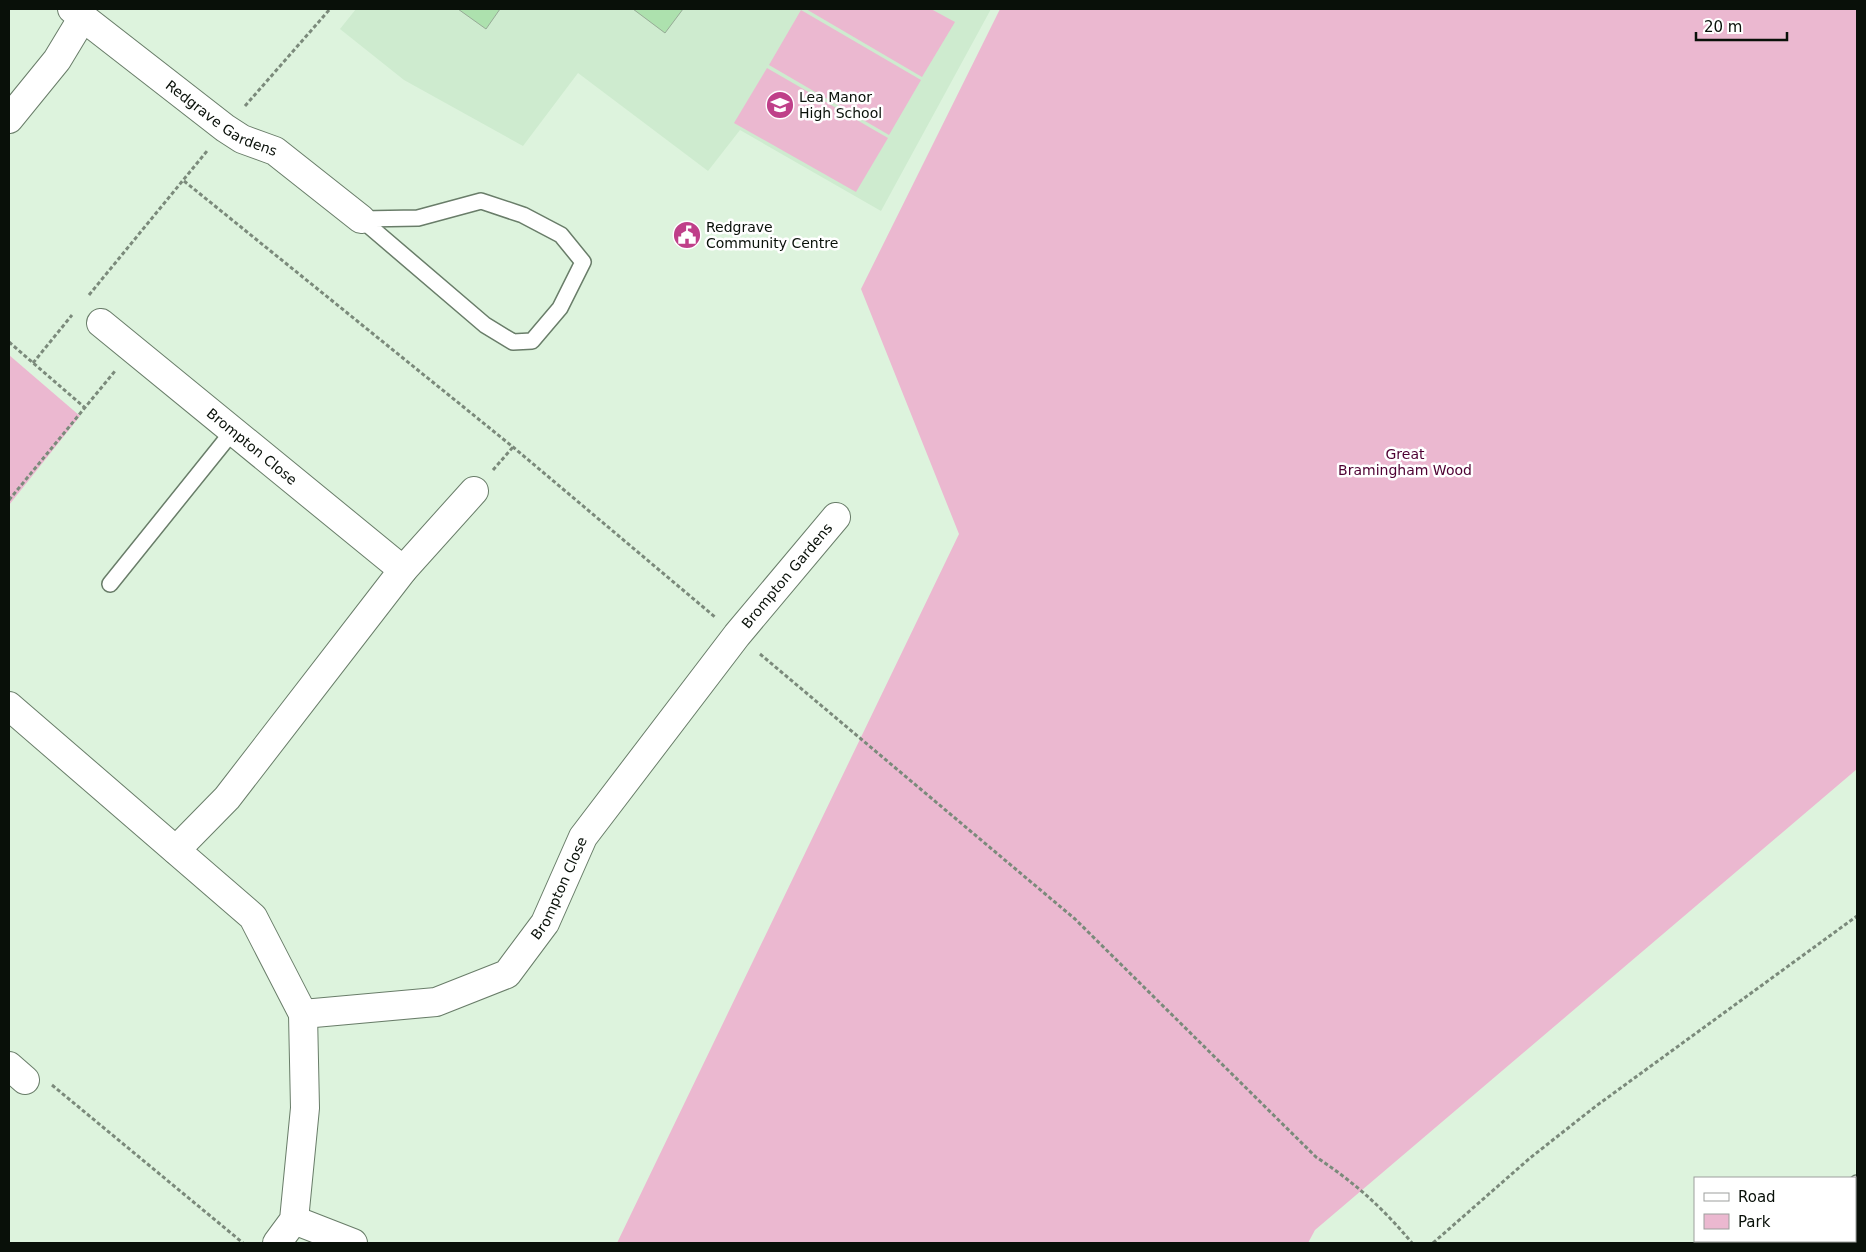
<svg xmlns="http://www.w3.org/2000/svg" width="1866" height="1252" font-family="'DejaVu Sans',sans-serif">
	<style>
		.built { fill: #ceebcf }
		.green { fill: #ebb8d0 }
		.building { fill: #ade1ae; stroke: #96ab96 }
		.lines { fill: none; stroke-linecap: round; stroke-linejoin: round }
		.service-casing { stroke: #697d69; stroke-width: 18 }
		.minor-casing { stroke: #697d69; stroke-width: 30 }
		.path { stroke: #7b8a7b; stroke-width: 3; stroke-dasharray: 4 2.5; stroke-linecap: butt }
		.service { stroke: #fff; stroke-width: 15 }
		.minor { stroke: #fff; stroke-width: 28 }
		.labels { text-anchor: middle; stroke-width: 5; stroke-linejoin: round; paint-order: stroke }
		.poi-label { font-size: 14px; fill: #091009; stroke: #fff; text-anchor: start }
		.street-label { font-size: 14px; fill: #091009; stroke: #fff }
		.park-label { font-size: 14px; fill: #4e0032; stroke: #fff }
	</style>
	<rect width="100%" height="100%" fill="#ddf3dd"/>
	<polygon class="built" points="356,9 991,9 881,211 740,130 708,171 578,73 523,146 404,80 340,29"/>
	<g class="green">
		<polygon points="806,9 931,9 955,22 922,77"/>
		<polygon points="1000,9 1857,9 1857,769 1315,1230 1308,1243 617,1243 959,534 861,289"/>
		<polygon points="801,10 921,80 889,135 769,65"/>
		<polygon points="767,68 888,138 856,192 734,123"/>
		<polygon points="9,355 80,416 9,505"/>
	</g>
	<g class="building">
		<polygon points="458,9 500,9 486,29"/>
		<polygon points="633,9 683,9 665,33"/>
	</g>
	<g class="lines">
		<defs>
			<g id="service">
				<polygon points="481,201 523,215 561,235 583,262 560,308 532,341 513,342 485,325 361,219 418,218"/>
				<polyline points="110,584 233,431"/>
				<polyline points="1855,1185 1857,1183"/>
				<polyline points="1798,1243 1799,1241"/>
			</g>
			<g id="minor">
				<path id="s1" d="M 72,9 L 225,128 L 242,139 L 275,151 L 361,219"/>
				<polyline points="9,119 57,60 83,17"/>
				<path id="s2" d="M 101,323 L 403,570"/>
				<polyline points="9,706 253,917 303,1014 305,1108 294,1220 277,1243"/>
				<polyline points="176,850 227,798 403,570 474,491"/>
				<path id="s3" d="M 303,1014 L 436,1002 L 507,974 L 545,923 L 583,837 L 737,635 L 836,517"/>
				<polyline points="9,1066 25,1080"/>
				<polyline points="294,1220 353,1243"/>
			</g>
		</defs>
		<use href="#service" class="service-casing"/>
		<use href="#minor" class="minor-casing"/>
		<g class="path">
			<polyline points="245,106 330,9"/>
			<polyline points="184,181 513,447 715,617"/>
			<polyline points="89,295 207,151"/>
			<polyline points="9,342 84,407"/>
			<polyline points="33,363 72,315"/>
			<polyline points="493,470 513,447"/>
			<polyline points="9,500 115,371"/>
			<path d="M 760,654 L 1075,919 L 1316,1157 C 1354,1182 1383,1208 1412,1243"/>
			<polyline points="52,1085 243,1243"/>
			<polyline points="1433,1243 1530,1158 1596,1106 1857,916"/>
		</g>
		<use href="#service" class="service"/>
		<use href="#minor" class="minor"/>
	</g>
	<defs>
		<symbol id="school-disc" viewBox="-11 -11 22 22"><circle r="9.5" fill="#bf3f89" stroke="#fff"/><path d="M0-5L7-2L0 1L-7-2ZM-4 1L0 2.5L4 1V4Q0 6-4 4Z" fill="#fff"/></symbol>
		<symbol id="civic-disc" viewBox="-11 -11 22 22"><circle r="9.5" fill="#bf3f89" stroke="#fff"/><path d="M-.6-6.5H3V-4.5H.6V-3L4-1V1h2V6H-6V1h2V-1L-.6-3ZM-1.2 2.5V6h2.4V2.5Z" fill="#fff"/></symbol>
	</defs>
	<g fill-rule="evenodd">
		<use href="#school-disc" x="764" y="89" width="32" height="32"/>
		<use href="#civic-disc" x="671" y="219" width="32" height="32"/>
	</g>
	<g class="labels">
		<g class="poi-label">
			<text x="799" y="102">Lea Manor<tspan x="799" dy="16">High School</tspan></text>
			<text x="706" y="232">Redgrave<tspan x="706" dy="16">Community Centre</tspan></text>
		</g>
		<g class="street-label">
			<text dy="5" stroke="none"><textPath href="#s1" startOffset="186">Redgrave Gardens</textPath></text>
			<text dy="5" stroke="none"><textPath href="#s2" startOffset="195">Brompton Close</textPath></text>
			<text dy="5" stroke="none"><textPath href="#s3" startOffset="699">Brompton Gardens</textPath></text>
			<text dy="5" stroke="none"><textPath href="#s3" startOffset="311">Brompton Close</textPath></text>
		</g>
		<g class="park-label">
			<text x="1405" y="459">Great<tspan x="1405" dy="16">Bramingham Wood</tspan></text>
		</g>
	</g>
	<rect width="1866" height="1252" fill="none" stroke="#091009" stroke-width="20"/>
	<rect x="1694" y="1177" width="162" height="65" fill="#ffffff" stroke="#9d9f9d"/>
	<rect x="1704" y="1193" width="25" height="8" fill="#ffffff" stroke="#9d9f9d"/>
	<text x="1738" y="1202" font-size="15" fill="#091009">Road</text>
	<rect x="1704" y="1214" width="25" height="15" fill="#ebb8d0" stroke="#9d9f9d"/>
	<text x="1738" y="1227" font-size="15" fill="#091009">Park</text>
	<path d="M1696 32v8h91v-8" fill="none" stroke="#091009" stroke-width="2.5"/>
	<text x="1704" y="32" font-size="15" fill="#091009" stroke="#ffffff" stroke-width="4" paint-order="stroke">20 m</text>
</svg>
